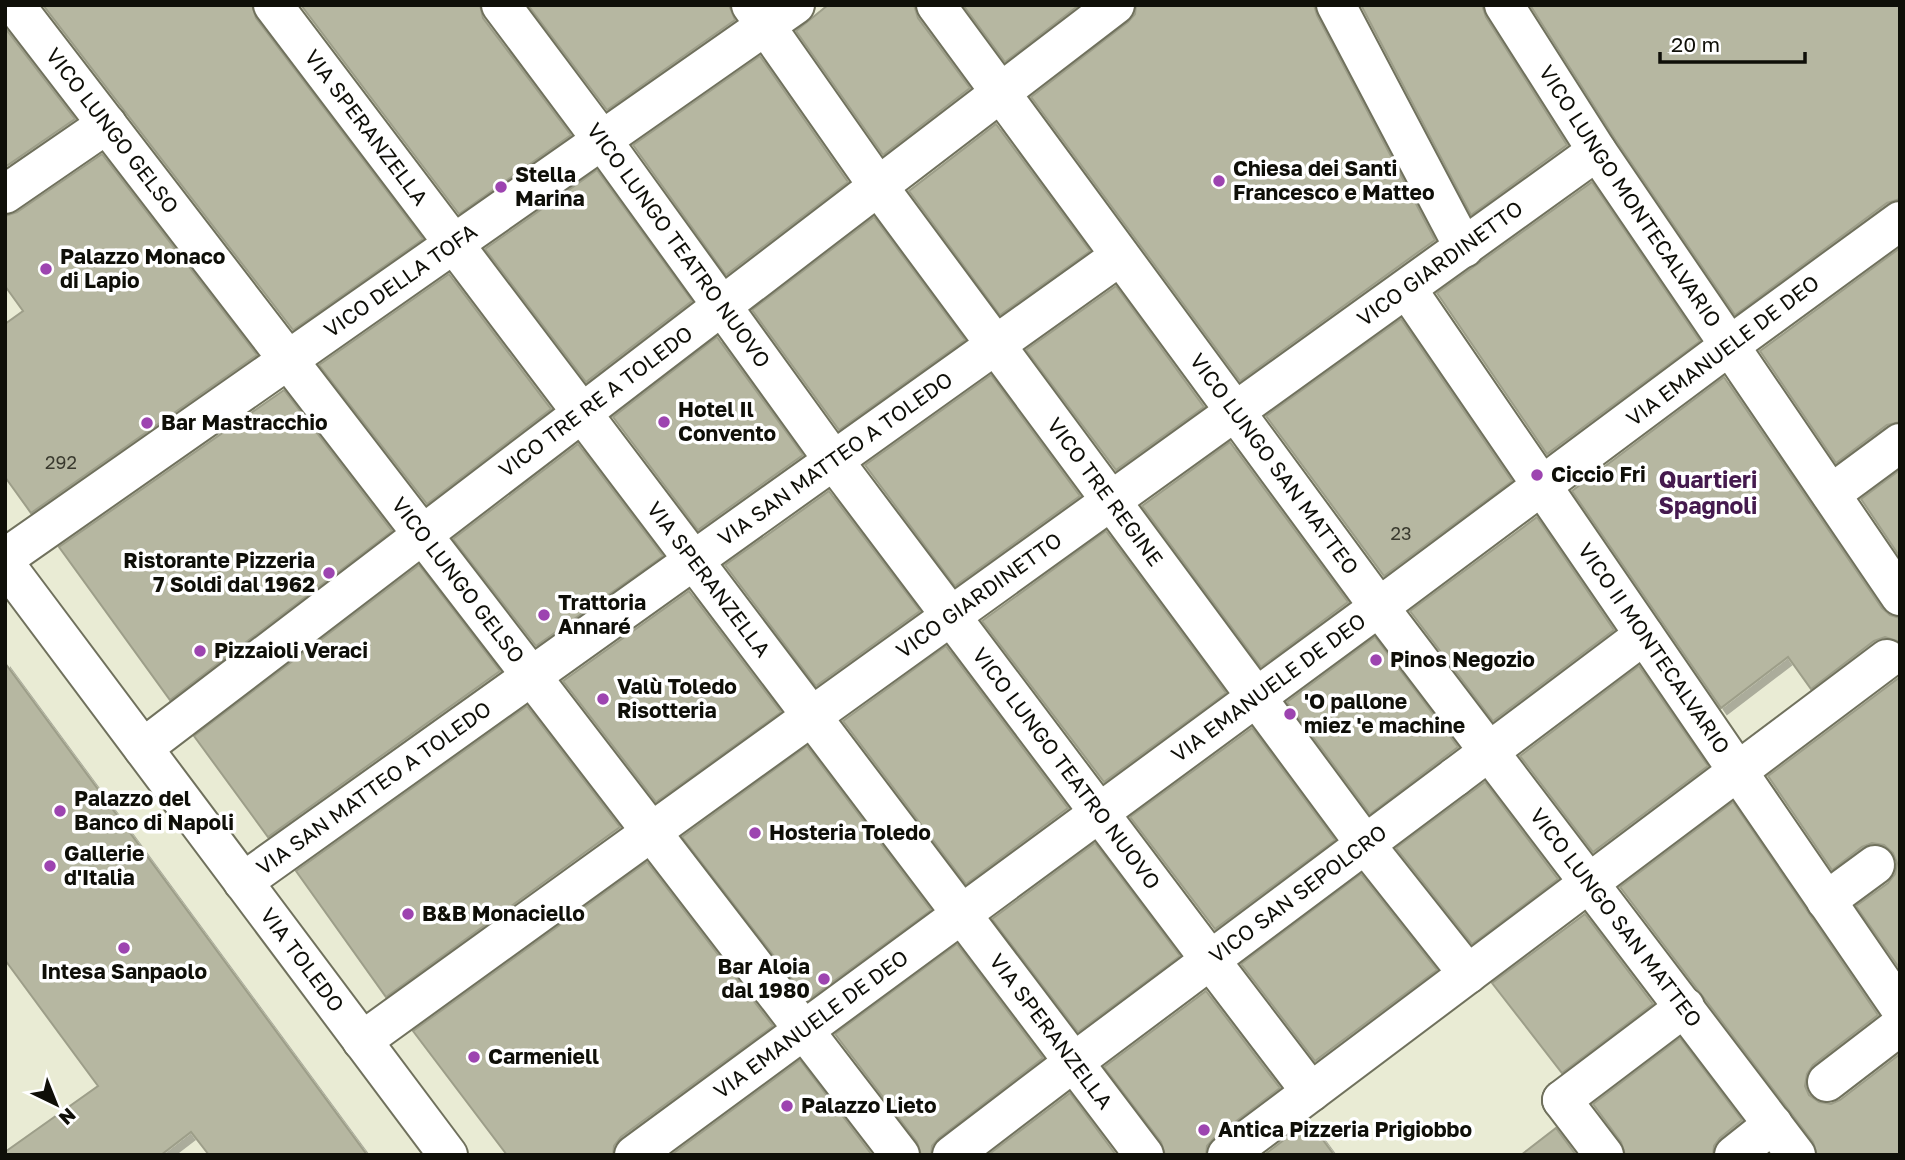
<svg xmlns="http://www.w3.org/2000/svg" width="1905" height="1160" font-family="'Golos Text',sans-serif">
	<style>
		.building { fill: #b6b7a1; stroke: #9d9e89; stroke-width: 2; filter: url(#shadow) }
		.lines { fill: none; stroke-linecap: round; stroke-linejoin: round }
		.pedestrian-casing { stroke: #70715d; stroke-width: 42 }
		.minor-casing { stroke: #70715d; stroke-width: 42 }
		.pedestrian { stroke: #fff; stroke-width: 38 }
		.minor { stroke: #fff; stroke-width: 38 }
		.poi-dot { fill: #9d44b0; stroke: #fff; stroke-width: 2.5 }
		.labels { text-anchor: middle; stroke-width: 7; stroke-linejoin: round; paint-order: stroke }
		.number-label { font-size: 18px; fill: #39392e }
		.street-label { font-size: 21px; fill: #0f0f08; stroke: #fff }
		.poi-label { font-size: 21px; font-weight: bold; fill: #0f0f08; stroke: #fff; text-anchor: start }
		.neighbourhood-label { font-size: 23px; font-weight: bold; fill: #451a4e; stroke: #fff }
	</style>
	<defs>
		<filter id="shadow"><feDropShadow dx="6" dy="6" stdDeviation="0" flood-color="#0004"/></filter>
	</defs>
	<rect width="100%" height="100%" fill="#e9ebd4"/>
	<g class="building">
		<polygon points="43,5 252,5 256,18 423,239 293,330"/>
		<polygon points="301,5 480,5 483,18 571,135 459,214"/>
		<polygon points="528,5 729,5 735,20 607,110"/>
		<polygon points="828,5 914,5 918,18 970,88 883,155 796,31"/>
		<polygon points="963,5 1079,5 1005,62"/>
		<polygon points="1136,5 1314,5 1317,15 1435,240 1240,381 1031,97 1128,22 1135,14"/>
		<polygon points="1361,5 1482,5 1486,17 1567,145 1471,215"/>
		<polygon points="1530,5 1900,5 1900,199 1887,203 1735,315 1615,139"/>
		<polygon points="5,28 75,119 5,167"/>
		<polygon points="760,56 848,182 726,275 633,145"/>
		<polygon points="996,124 1090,251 1000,315 909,191"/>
		<polygon points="102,154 257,355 31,513 5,477 5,324 23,311 5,286 5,216 17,212"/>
		<polygon points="597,170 692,301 586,382 485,249"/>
		<polygon points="1592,182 1700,341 1547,454 1437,293"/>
		<polygon points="874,217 965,340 839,430 752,310"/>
		<polygon points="1900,248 1900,422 1887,425 1836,463 1760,351"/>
		<polygon points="449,274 551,409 427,504 319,365"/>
		<polygon points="1116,286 1204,407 1116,470 1026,350"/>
		<polygon points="1401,319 1512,481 1384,576 1266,416"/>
		<polygon points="717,337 803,455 698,530 613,417"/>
		<polygon points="991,375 1080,496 955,586 865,465"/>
		<polygon points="1724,377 1882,608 1890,615 1900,618 1900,642 1885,637 1874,641 1811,689 1788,657 1721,708 1572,491"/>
		<polygon points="284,390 392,531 170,700 59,547"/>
		<polygon points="1230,442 1348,602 1261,667 1142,506"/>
		<polygon points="578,444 663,556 536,646 453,539"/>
		<polygon points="1900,470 1900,557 1861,499"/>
		<polygon points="829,491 920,611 816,686 725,565"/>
		<polygon points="1537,517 1614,630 1493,721 1410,611"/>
		<polygon points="1106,531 1226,693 1104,782 982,621"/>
		<polygon points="419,565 500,671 268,837 194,736"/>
		<polygon points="689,591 781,712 656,802 563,681"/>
		<polygon points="1375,637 1458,747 1370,814 1287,702"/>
		<polygon points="946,646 1068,808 966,884 843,721"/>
		<polygon points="5,663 367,1155 209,1155 191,1132 161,1155 5,1155 5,1152 98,1086 5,960"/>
		<polygon points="1639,666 1708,766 1593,852 1520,756"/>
		<polygon points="1900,677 1900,969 1856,906 1888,883 1895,874 1897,863 1893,853 1884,845 1872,843 1862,847 1832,870 1768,776"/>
		<polygon points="527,706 620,827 386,997 296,871"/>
		<polygon points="1252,728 1335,840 1215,929 1130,817"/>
		<polygon points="807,746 931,910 808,1000 682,837"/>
		<polygon points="1485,782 1558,879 1472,944 1396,848"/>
		<polygon points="1733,802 1878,1015 1813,1065 1807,1074 1805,1086 1809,1095 1819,1102 1831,1104 1840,1100 1900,1054 1900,1155 1817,1155 1813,1142 1620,887"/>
		<polygon points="1095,843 1180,956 1078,1032 992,919"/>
		<polygon points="647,862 773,1026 621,1137 614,1146 613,1155 507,1155 413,1031"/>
		<polygon points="1361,874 1437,970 1315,1061 1241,964"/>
		<polygon points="1585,914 1653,1004 1562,1073 1492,983"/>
		<polygon points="957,944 1043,1058 939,1138 932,1146 931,1155 921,1155 917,1142 835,1034"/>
		<polygon points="1206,991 1280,1088 1214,1138 1207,1146 1206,1155 1165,1155 1161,1142 1104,1067"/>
		<polygon points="1680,1038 1742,1120 1720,1138 1714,1146 1713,1155 1625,1155 1621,1142 1593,1104"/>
		<polygon points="800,1060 872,1155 671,1155"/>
		<polygon points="1070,1093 1116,1155 988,1155"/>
		<polygon points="1309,1121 1334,1155 1264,1155"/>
		<polygon points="1556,1128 1576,1155 1521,1155"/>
	</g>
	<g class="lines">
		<defs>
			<g id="pedestrian">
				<polyline points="5,194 107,124"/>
				<path id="s1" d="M 5,564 L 448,1155"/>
				<polyline points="1379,607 1729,346"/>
				<polyline points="143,748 582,413"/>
				<polyline points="1455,777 1644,635"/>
				<polyline points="1365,844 1468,974"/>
				<path id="s2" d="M 243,882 L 1120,256"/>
				<polyline points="1826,901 1875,865"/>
				<polyline points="1211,961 1311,1092"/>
				<polyline points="362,1041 812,716"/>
				<polyline points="1827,1082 1900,1026"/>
				<polyline points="1562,1100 1685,1007"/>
				<polyline points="952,1155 1074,1062"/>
				<polyline points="1227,1155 1887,659"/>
			</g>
			<g id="minor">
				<path id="s3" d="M 15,5 L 900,1155"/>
				<path id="s4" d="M 273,5 L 1144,1155"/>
				<path id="s5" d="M 501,5 L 602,140 L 834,461 L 1211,961"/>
				<path id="s6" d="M 751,5 L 878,186 L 1365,844"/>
				<path id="s7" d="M 936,5 L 1379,607 L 1796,1155"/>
				<polyline points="1336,5 1464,248"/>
				<path id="s8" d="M 1504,5 L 1597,151 L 1900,596"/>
				<path id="s9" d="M 1407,289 L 1900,1008"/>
				<polyline points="1729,346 1900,221"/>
				<polyline points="582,413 1115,5"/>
				<polyline points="1831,494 1900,443"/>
				<path id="s10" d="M 5,558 L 795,5"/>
				<path id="s11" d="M 812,716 L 1597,151"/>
				<path id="s12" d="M 1074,1062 L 1455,777"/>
				<polyline points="1562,1100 1604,1155"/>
				<path id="s13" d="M 634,1155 L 1379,607"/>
				<polyline points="1734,1155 1773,1124"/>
			</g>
		</defs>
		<use href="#pedestrian" class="pedestrian-casing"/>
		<use href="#minor" class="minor-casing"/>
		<use href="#pedestrian" class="pedestrian"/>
		<use href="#minor" class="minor"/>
	</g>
	<g class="poi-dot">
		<circle cx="1219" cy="181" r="7"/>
		<circle cx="501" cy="187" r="7"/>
		<circle cx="46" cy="269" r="7"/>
		<circle cx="664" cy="422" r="7"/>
		<circle cx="147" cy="423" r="7"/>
		<circle cx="1537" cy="475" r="7"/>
		<circle cx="329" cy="573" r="7"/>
		<circle cx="544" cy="615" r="7"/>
		<circle cx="200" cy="651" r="7"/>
		<circle cx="1376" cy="660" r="7"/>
		<circle cx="603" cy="699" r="7"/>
		<circle cx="1290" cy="714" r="7"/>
		<circle cx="60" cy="811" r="7"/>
		<circle cx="755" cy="833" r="7"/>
		<circle cx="50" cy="866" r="7"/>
		<circle cx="408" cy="914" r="7"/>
		<circle cx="124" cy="948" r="7"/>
		<circle cx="824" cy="979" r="7"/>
		<circle cx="474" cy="1057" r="7"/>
		<circle cx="787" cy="1106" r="7"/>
		<circle cx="1204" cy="1130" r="7"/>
	</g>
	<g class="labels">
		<g class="number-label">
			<text x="61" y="469">292</text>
			<text x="1401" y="540">23</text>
		</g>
		<g class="street-label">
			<text dy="7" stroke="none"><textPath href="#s4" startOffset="154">VIA SPERANZELLA</textPath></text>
			<text dy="7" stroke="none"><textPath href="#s3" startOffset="159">VICO LUNGO GELSO</textPath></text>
			<text dy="7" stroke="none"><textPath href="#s8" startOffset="229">VICO LUNGO MONTECALVARIO</textPath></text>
			<text dy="7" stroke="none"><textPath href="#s5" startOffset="299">VICO LUNGO TEATRO NUOVO</textPath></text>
			<text dy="7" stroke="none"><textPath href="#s11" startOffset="774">VICO GIARDINETTO</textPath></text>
			<text dy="7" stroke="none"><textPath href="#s10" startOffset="483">VICO DELLA TOFA</textPath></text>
			<text transform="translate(1723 351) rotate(-37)" y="7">VIA EMANUELE DE DEO</text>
			<text transform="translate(596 402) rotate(-37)" y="7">VICO TRE RE A TOLEDO</text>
			<text dy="7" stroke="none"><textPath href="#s2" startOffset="728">VIA SAN MATTEO A TOLEDO</textPath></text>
			<text dy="7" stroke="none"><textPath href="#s7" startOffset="570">VICO LUNGO SAN MATTEO</textPath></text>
			<text dy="7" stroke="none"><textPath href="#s6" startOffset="602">VICO TRE REGINE</textPath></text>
			<text dy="7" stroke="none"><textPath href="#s3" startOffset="726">VICO LUNGO GELSO</textPath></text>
			<text dy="7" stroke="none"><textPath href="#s4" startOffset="721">VIA SPERANZELLA</textPath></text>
			<text dy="7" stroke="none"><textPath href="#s11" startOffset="206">VICO GIARDINETTO</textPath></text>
			<text dy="7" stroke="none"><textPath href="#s9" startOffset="436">VICO II MONTECALVARIO</textPath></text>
			<text dy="7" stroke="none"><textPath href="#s13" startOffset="788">VIA EMANUELE DE DEO</textPath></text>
			<text dy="7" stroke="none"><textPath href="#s5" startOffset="950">VICO LUNGO TEATRO NUOVO</textPath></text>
			<text dy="7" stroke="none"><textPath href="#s2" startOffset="161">VIA SAN MATTEO A TOLEDO</textPath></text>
			<text dy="7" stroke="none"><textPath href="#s12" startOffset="280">VICO SAN SEPOLCRO</textPath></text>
			<text dy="7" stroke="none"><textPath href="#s7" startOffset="1138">VICO LUNGO SAN MATTEO</textPath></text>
			<text dy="7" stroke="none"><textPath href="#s1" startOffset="495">VIA TOLEDO</textPath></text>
			<text dy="7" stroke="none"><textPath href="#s13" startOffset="220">VIA EMANUELE DE DEO</textPath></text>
			<text dy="7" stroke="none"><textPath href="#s4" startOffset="1288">VIA SPERANZELLA</textPath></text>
		</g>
		<g class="poi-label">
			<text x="1233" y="176">Chiesa dei Santi<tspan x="1233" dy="24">Francesco e Matteo</tspan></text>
			<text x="515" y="182">Stella<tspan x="515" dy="24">Marina</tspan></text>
			<text x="60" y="264">Palazzo Monaco<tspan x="60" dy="24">di Lapio</tspan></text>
			<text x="678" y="417">Hotel Il<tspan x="678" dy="24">Convento</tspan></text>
			<text x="161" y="430">Bar Mastracchio</text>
			<text x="1551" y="482">Ciccio Fri</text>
			<text x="315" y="568" text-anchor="end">Ristorante Pizzeria<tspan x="315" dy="24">7 Soldi dal 1962</tspan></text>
			<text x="558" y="610">Trattoria<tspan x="558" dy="24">Annaré</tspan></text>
			<text x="214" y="658">Pizzaioli Veraci</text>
			<text x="1390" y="667">Pinos Negozio</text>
			<text x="617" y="694">Valù Toledo<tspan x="617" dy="24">Risotteria</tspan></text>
			<text x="1304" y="709">'O pallone<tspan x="1304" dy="24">miez 'e machine</tspan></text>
			<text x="74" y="806">Palazzo del<tspan x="74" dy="24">Banco di Napoli</tspan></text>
			<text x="769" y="840">Hosteria Toledo</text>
			<text x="64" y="861">Gallerie<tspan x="64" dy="24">d'Italia</tspan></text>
			<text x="422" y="921">B&amp;B Monaciello</text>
			<text x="810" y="974" text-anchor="end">Bar Aloia<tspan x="810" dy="24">dal 1980</tspan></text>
			<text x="124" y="979" text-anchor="middle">Intesa Sanpaolo</text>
			<text x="488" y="1064">Carmeniell</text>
			<text x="801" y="1113">Palazzo Lieto</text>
			<text x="1218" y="1137">Antica Pizzeria Prigiobbo</text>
		</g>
		<g class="neighbourhood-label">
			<text x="1708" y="488">Quartieri<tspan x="1708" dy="26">Spagnoli</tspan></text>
		</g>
	</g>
	<rect width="1905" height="1160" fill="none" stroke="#0f0f08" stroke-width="14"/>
	<g transform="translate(56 1104) rotate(137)" stroke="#ffffff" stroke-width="5" paint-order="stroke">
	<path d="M0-5L12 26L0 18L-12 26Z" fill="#0f0f08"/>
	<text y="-10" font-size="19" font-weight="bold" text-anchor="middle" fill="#0f0f08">N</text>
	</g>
	<path d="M1660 52v10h145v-10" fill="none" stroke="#0f0f08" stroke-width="3.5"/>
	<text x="1671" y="52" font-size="21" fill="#0f0f08" stroke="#ffffff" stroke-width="5" paint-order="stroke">20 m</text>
</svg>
